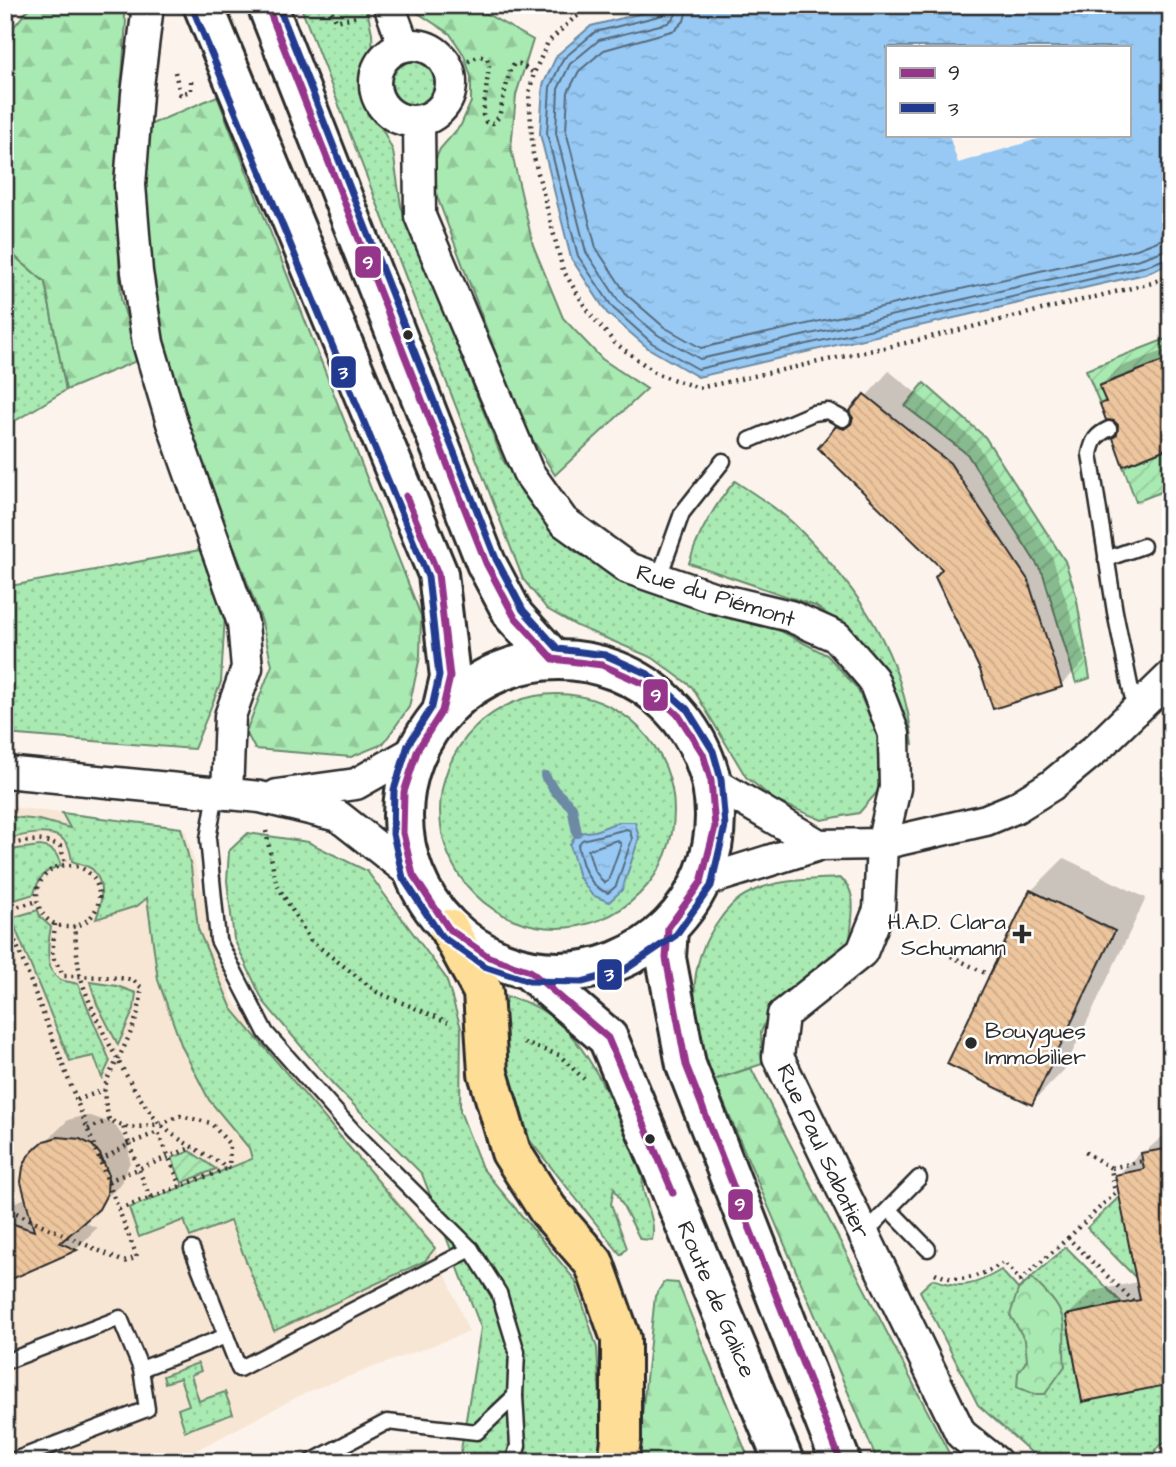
<svg xmlns="http://www.w3.org/2000/svg" width="1176" height="1467" font-family="'Architects Daughter',sans-serif">
	<style>
		.built { fill: #f8e6d5 }
		.grass { fill: url(#grass-dots); stroke: #6a8a6e; stroke-width: 2 }
		.forest { fill: url(#forest-firs); stroke: #6a8a6e; stroke-width: 2 }
		.park { fill: url(#park-crowns); stroke: #6a8a6e; stroke-width: 2 }
		.garden { fill: url(#garden-furrows); stroke: #6a8a6e; stroke-width: 2 }
		.water { fill: url(#water-ripples); stroke: #6c8aa4; stroke-width: 2; fill-rule: evenodd }
		.pier { fill: #fcf4ec }
		.shadow { fill: #0003 }
		.lines { fill: none; stroke-linecap: round; stroke-linejoin: round }
		.shore { stroke: #566a7b; stroke-width: 2 }
		.stream { stroke: #6c8aa4; stroke-width: 10 }
		.building { fill: url(#building-back-hatch); stroke: #2b2b2b; stroke-width: 2 }
		.lane-casing { stroke: #2b2b2b; stroke-width: 19 }
		.street-casing { stroke: #2b2b2b; stroke-width: 35 }
		.secondary-casing { stroke: #2b2b2b; stroke-width: 44 }
		.highway-casing { stroke: #2b2b2b; stroke-width: 44 }
		.path { stroke: #2b2b2b; stroke-width: 4.5; stroke-dasharray: 2 5; stroke-linecap: butt }
		.lane { stroke: #fff; stroke-width: 14 }
		.street { stroke: #fff; stroke-width: 30 }
		.secondary { stroke: #fff; stroke-width: 38 }
		.highway { stroke: #fedd96; stroke-width: 38 }
		.bus-1-casing { stroke: #fff; stroke-width: 12 }
		.bus-2-casing { stroke: #fff; stroke-width: 12 }
		.bus-1 { stroke: #96368b; stroke-width: 7 }
		.bus-2 { stroke: #213a8f; stroke-width: 7 }
		.bus-dot { fill: #2b2b2b; stroke: #fff; stroke-width: 2.5 }
		.labels { text-anchor: middle; stroke-width: 5; stroke-linejoin: round; paint-order: stroke }
		.street-label { font-size: 23px; fill: #2b2b2b; stroke: #fff }
		.poi-label { font-size: 23px; fill: #2b2b2b; stroke: #fff; text-anchor: end }
		.line-badge { stroke: #fff; stroke-width: 2.5 }
		.badge-label { font-size: 19px; text-anchor: middle; font-weight: bold; fill: #fff }
	</style>
	<defs>
		<pattern id="grass-dots" width="8" height="8" patternUnits="userSpaceOnUse" patternTransform="scale(1.75)"><rect width="8" height="8" fill="#a9e9b2"/><path d="M2 2h.1M6 6h.1" fill="none" stroke="#92c899" stroke-width="1.8" stroke-linecap="round"/></pattern>
		<pattern id="forest-firs" width="22" height="20" patternUnits="userSpaceOnUse" patternTransform="scale(1.75)"><rect width="22" height="20" fill="#a9e9b2"/><path d="M5 1l3.5 6h-7zM16 11l3.5 6h-7z" fill="#92c899"/></pattern>
		<pattern id="park-crowns" width="20" height="18" patternUnits="userSpaceOnUse" patternTransform="scale(1.75)"><rect width="20" height="18" fill="#a9e9b2"/><path d="M2 6a3 3 0 1 1 6 0M12 15a3 3 0 1 1 6 0" fill="none" stroke="#92c899"/></pattern>
		<pattern id="garden-furrows" width="10" height="10" patternUnits="userSpaceOnUse" patternTransform="scale(1.75)"><rect width="10" height="10" fill="#a9e9b2"/><path d="M-1 1l2-2M0 10L10 0M9 11l2-2" fill="none" stroke="#92c899"/></pattern>
		<pattern id="water-ripples" width="26" height="14" patternUnits="userSpaceOnUse" patternTransform="scale(1.75)"><rect width="26" height="14" fill="#97c9f4"/><path d="M2 4q2-2 4 0t4 0M15 11q2-2 4 0t4 0" fill="none" stroke="#82add1"/></pattern>
		<pattern id="building-back-hatch" width="6" height="6" patternUnits="userSpaceOnUse" patternTransform="scale(1.75)"><rect width="6" height="6" fill="#eec69e"/><path d="M-1 5l2 2M0 0l6 6M5-1l2 2" fill="none" stroke="#ca8"/></pattern>
	</defs>
	<rect width="100%" height="100%" fill="#fcf4ec"/>
	<filter id="ink" filterUnits="userSpaceOnUse"><feTurbulence type="fractalNoise" baseFrequency=".0143" numOctaves="2"/><feDisplacementMap in="SourceGraphic" scale="14" xChannelSelector="R" yChannelSelector="G"/><feConvolveMatrix kernelMatrix="1 2 1 2 8 2 1 2 1" color-interpolation-filters="sRGB"/></filter>
	<g filter="url(#ink)">
		<polygon class="built" points="5,806 185,828 232,999 342,1136 432,1240 469,1332 307,1392 174,1462 5,1462"/>
		<g class="grass">
			<polygon points="300,5 366,5 372,33 373,56 366,78 364,102 379,122 393,151 401,206 503,460 534,509 574,551 637,585 700,609 777,629 827,655 857,688 877,733 879,790 859,813 822,820 776,801 746,777 692,687 653,658 577,626 547,609 523,579"/>
			<circle cx="413" cy="83" r="21"/>
			<polygon points="5,248 45,282 66,390 5,427"/>
			<path d="M 735,481 C 755,495 778,508 796,526 C 860,590 903,653 913,745 L 900,708 L 878,666 L 851,630 L 815,606 L 689,563 C 699,531 714,506 735,481 Z"/>
			<polygon points="200,550 225,615 221,682 194,749 5,734 5,587"/>
			<circle cx="557" cy="811" r="117"/>
			<path d="M 62,813 L 181,828 L 191,867 L 198,929 L 232,1009 L 435,1248 L 425,1261 L 274,1331 L 230,1221 L 190,1237 L 184,1220 L 139,1237 L 129,1208 L 252,1159 L 249,1148 L 209,1100 L 182,1047 L 158,980 L 147,898 L 137,906 L 96,919 C 102,904 105,883 93,870 C 88,865 78,864 72,861 C 71,855 70,848 67,844 C 55,826 22,835 5,840 L 5,816 L 39,820 L 70,828 Z"/>
			<polygon points="248,833 308,842 367,871 446,978 461,1028 460,1111 482,1168 575,1280 597,1348 602,1433 597,1462 459,1462 481,1328 422,1174 333,1084 263,1001 234,939 227,881 229,851"/>
			<path d="M 40,846 C 54,848 57,853 61,866 C 45,869 38,879 34,894 L 5,903 L 5,853 L 17,849 Z"/>
			<path d="M 839,878 C 860,889 851,920 850,941 L 774,1002 L 761,1032 L 762,1064 L 714,1080 C 694,1026 681,971 718,922 C 725,911 737,898 749,893 C 776,879 809,880 839,878 Z"/>
			<path d="M 38,910 L 40,917 L 51,927 C 48,942 44,971 61,980 C 66,982 72,982 78,984 L 110,1061 L 102,1078 L 94,1056 L 70,1061 L 11,918 Z"/>
			<polygon points="90,982 117,986 136,993 134,1009 118,1045 97,1004"/>
			<path d="M 507,997 C 568,1008 595,1067 619,1118 C 626,1134 636,1150 642,1167 C 644,1175 641,1184 644,1193 C 648,1208 656,1224 652,1240 L 640,1239 L 614,1188 L 611,1204 L 627,1248 L 621,1255 L 512,1118 L 501,1047 L 504,1007 Z"/>
			<polygon points="1120,1196 1136,1278 1087,1228"/>
			<path d="M 1066,1247 L 1122,1303 L 1066,1315 L 1082,1401 L 1171,1384 L 1171,1437 L 1155,1450 L 1160,1462 L 1042,1462 L 978,1405 L 920,1291 L 933,1279 C 961,1290 976,1285 1001,1270 L 1018,1289 Z"/>
			<polygon points="198,1363 201,1371 191,1375 199,1401 225,1392 233,1414 185,1431 178,1409 189,1405 180,1378 165,1383 163,1376"/>
		</g>
		<g class="forest">
			<polygon points="32,5 120,5 126,21 115,178 121,299 139,360 66,390 45,282 5,248 5,37"/>
			<polygon points="411,5 471,5 533,40 516,95 511,149 533,245 563,318 602,359 647,389 555,475 521,421 435,191 433,165 440,149 461,125 471,102 471,77 464,55 450,34 415,11"/>
			<polygon points="217,96 421,616 420,657 409,707 383,744 351,757 255,749 246,732 272,665 261,619 164,360 145,219 147,126"/>
			<polygon points="751,1068 953,1461 954,1462 878,1462 714,1080"/>
			<polygon points="664,1282 678,1283 750,1462 637,1462 655,1296"/>
		</g>
		<path class="park" d="M 1032,1278 C 1045,1292 1062,1305 1064,1325 C 1065,1338 1063,1352 1065,1366 L 1045,1394 L 1034,1394 L 1017,1387 L 1018,1373 L 1027,1360 L 1025,1340 L 1010,1315 L 1018,1290 Z"/>
		<g class="garden">
			<polygon points="1171,337 1171,358 1100,385 1106,401 1100,404 1086,370"/>
			<polygon points="924,383 985,437 1065,561 1076,595 1090,678 1076,683 1043,574 967,454 905,406"/>
			<polygon points="1171,447 1171,488 1136,502 1123,466"/>
			<polygon points="190,1151 216,1169 182,1183 172,1158"/>
		</g>
		<g class="water">
			<path d="M 674,5 L 1171,5 L 1171,263 L 1145,274 L 698,377 L 648,348 L 607,313 L 571,258 L 540,134 L 543,85 L 557,55 L 591,26 ZM 887,47 L 1129,47 L 1129,135 L 887,135 Z"/>
			<polygon points="618,822 635,822 639,838 622,890 609,902 592,895 579,877 570,845 577,833 595,831"/>
		</g>
		<polygon class="pier" points="949,135 1040,135 1041,138 958,163"/>
		<g class="shadow">
			<polygon points="1171,348 1171,445 1119,434 1120,425 1102,404 1107,400 1101,386 1120,367"/>
			<polygon points="889,371 973,439 1052,556 1085,661 1061,685 944,569 838,428"/>
			<polygon points="1064,858 1146,898 1064,1070 1032,1103 1031,891"/>
			<polygon points="82,1116 91,1116 114,1124 128,1144 130,1162 120,1185 82,1221 97,1228 76,1249 16,1275 5,1286 5,1206 26,1198 30,1157 68,1120"/>
			<polygon points="1171,1129 1171,1383 1068,1315 1092,1291 1138,1282 1117,1176 1142,1151 1147,1150"/>
		</g>
		<g class="lines">
			<g class="shore">
				<polyline points="668,5 667,11 663,15 595,32 563,59 550,87 547,134 578,256 613,308 652,343 698,369 1143,267 1171,257"/>
				<polyline points="677,5 675,16 668,23 599,40 570,64 558,89 556,133 586,252 620,303 658,335 700,359 1140,259 1171,248"/>
				<polyline points="688,5 684,21 675,30 604,50 579,71 568,92 566,131 596,248 627,295 664,327 701,348 1137,249 1160,240 1171,238"/>
				<path d="M 627,829 L 630,831 L 632,839 L 616,886 L 608,893 C 588,887 581,864 578,845 L 582,840 Z"/>
				<polygon points="617,840 621,844 608,881 604,883 594,870 588,850"/>
			</g>
			<polyline class="stream" points="545,776 555,791 572,807 577,833"/>
		</g>
		<g class="building">
			<polygon points="1171,358 1171,447 1123,466 1113,438 1117,434 1118,425 1114,421 1106,420 1100,404 1106,402 1099,386"/>
			<polygon points="864,394 950,463 1028,580 1062,687 993,709 980,670 935,577 942,569 818,448 836,426 844,429 851,424 853,418 849,412"/>
			<polygon points="1030,890 1115,931 1032,1105 947,1064"/>
			<polygon points="58,1137 80,1139 92,1145 100,1154 108,1173 107,1194 99,1209 60,1243 77,1250 5,1282 5,1221 34,1231 21,1182 23,1167 28,1156 37,1147 44,1141"/>
			<polygon points="1171,1148 1171,1384 1082,1402 1066,1315 1140,1300 1115,1175 1144,1169 1141,1153"/>
		</g>
		<g class="lines">
			<defs>
				<g id="lane">
					<path d="M 1109,429 C 1096,435 1093,440 1090,454 L 1115,612 L 1135,710"/>
					<polyline points="750,440 813,413 828,411 843,419"/>
					<polyline points="1106,559 1143,546"/>
					<polyline points="658,580 682,513 723,461"/>
					<polyline points="216,793 208,839 218,940 266,1033 353,1131 471,1249 499,1293 517,1352 515,1396 518,1446 513,1462"/>
					<polyline points="889,1209 928,1249"/>
					<polyline points="863,1235 919,1178"/>
					<polyline points="192,1249 239,1369 471,1249"/>
					<polyline points="5,1362 120,1318 141,1369 147,1409 9,1462"/>
					<polyline points="141,1369 226,1336"/>
					<polyline points="311,1462 387,1422 477,1432 515,1396"/>
				</g>
				<g id="street">
					<polyline points="144,5 147,14 137,94 130,185 137,272 148,343 172,423 243,623 247,668 230,716 227,794"/>
					<polyline points="389,5 404,46"/>
					<circle cx="413" cy="83" r="38"/>
					<polyline points="419,121 420,216 528,472 563,521 628,568 715,598 790,616 837,637 873,679 894,734 895,788 882,844 879,910 862,952 783,1015 778,1057 961,1434 996,1462"/>
					<polyline points="5,772 260,797 338,816 413,875"/>
					<polyline points="711,781 819,845"/>
					<polyline points="277,795 356,784 418,749"/>
					<polyline points="701,882 819,845 882,844 986,820 1015,808 1052,785 1098,747 1171,676"/>
				</g>
				<g id="secondary">
					<polyline points="203,5 438,574 450,677 442,711"/>
					<polyline points="267,5 486,563 514,616 553,659"/>
					<circle cx="559" cy="816" r="156"/>
					<polyline points="668,928 666,958 686,1065 841,1462"/>
					<polyline points="530,971 608,1038 784,1462"/>
				</g>
				<polyline id="highway" points="449,929 483,992 488,1073 511,1152 548,1210 594,1263 621,1339 621,1440 618,1462"/>
			</defs>
			<use href="#lane" class="lane-casing"/>
			<use href="#street" class="street-casing"/>
			<use href="#secondary" class="secondary-casing"/>
			<use href="#highway" class="highway-casing"/>
			<g class="path">
				<polyline points="329,5 336,21 359,16"/>
				<polyline points="596,5 574,18 548,42 534,73 529,93 533,154 563,270 589,313 615,343 657,374 699,388 910,342 1152,283 1171,275"/>
				<polyline points="817,10 826,5"/>
				<polyline points="449,70 480,56 487,58 489,66 483,115 486,122 493,123 499,117 510,70 514,64 520,64 534,73"/>
				<polyline points="175,72 180,94 191,91 191,78"/>
				<polyline points="266,831 276,883 310,940 377,992 448,1022"/>
				<path d="M 5,846 C 25,841 41,837 60,846 L 66,865"/>
				<circle cx="68" cy="896" r="31"/>
				<polyline points="5,910 38,901"/>
				<polyline points="5,915 137,1257 124,1262 5,1208"/>
				<path d="M 55,924 L 52,956 L 64,976 C 75,976 125,977 132,980 C 135,981 138,985 141,987 C 142,1011 130,1035 119,1057 C 114,1067 108,1075 105,1087 C 103,1097 107,1110 109,1120 L 129,1128 L 161,1124 L 180,1116 L 211,1123 L 230,1145 L 229,1168 C 207,1155 180,1142 161,1125 C 137,1102 87,1007 80,974 C 77,959 76,942 74,926"/>
				<polyline points="951,956 989,975"/>
				<polyline points="524,1043 559,1055 584,1079"/>
				<polyline points="77,1100 104,1090"/>
				<polyline points="88,1129 109,1120"/>
				<polyline points="1085,1152 1111,1168"/>
				<polyline points="100,1161 129,1144 123,1126"/>
				<polyline points="108,1181 193,1147"/>
				<polyline points="150,1198 129,1144 158,1132 181,1186"/>
				<polyline points="119,1209 229,1168"/>
				<polyline points="1068,1238 1115,1193 1111,1168 1143,1161"/>
				<path d="M 935,1273 C 961,1286 982,1275 1005,1262 L 1023,1285"/>
				<polyline points="1020,1281 1068,1238 1133,1301"/>
			</g>
			<use href="#lane" class="lane"/>
			<use href="#street" class="street"/>
			<use href="#secondary" class="secondary"/>
			<use href="#highway" class="highway"/>
			<defs>
				<g id="bus-1">
					<polyline points="267,5 486,563 514,616 553,659 602,665 644,684 679,716 703,754 711,781 715,827 701,882 668,928 666,958 686,1065 841,1462"/>
					<polyline points="406,496 438,574 450,677 442,711 418,749 404,792 403,833 413,875 449,929 489,957 530,971 608,1038 673,1193"/>
				</g>
				<polyline id="bus-2" points="193,9 428,577 439,676 432,707 408,745 394,790 393,834 403,878 441,936 484,966 529,981 582,982 623,971 676,935 711,886 725,826 721,779 713,751 687,709 648,674 605,655 558,649 523,610 496,559 278,5"/>
			</defs>
			<use href="#bus-1" class="bus-1-casing"/>
			<use href="#bus-2" class="bus-2-casing"/>
			<use href="#bus-1" class="bus-1"/>
			<use href="#bus-2" class="bus-2"/>
		</g>
	</g>
	<g class="bus-dot">
		<circle cx="408" cy="335" r="6"/>
		<path d="M1018.5 923.5h7v7h7v7h-7v7h-7v-7h-7v-7h7z"/>
		<circle cx="971" cy="1043" r="7"/>
		<circle cx="650" cy="1139" r="6"/>
	</g>
	<g class="labels">
		<g class="street-label">
			<text transform="translate(716 595) rotate(17)" y="8">Rue du Piémont</text>
			<text transform="translate(824 1151) rotate(65)" y="8">Rue Paul Sabatier</text>
			<text transform="translate(717 1299) rotate(67)" y="8">Route de Galice</text>
		</g>
		<g class="poi-label">
			<text x="1006" y="929">H.A.D. Clara<tspan x="1006" dy="26">Schumann</tspan></text>
			<text x="985" y="1038" text-anchor="start">Bouygues<tspan x="985" dy="26">Immobilier</tspan></text>
		</g>
	</g>
	<g class="line-badge">
		<rect x="354" y="245" width="28" height="34" rx="7" fill="#96368b"/>
		<rect x="330" y="355" width="27" height="34" rx="7" fill="#213a8f"/>
		<rect x="642" y="678" width="27" height="34" rx="7" fill="#96368b"/>
		<rect x="596" y="958" width="27" height="33" rx="7" fill="#213a8f"/>
		<rect x="727" y="1188" width="27" height="33" rx="7" fill="#96368b"/>
	</g>
	<g class="badge-label">
		<text x="368" y="269">9</text>
		<text x="343" y="379">3</text>
		<text x="656" y="702">9</text>
		<text x="609" y="981">3</text>
		<text x="740" y="1211">9</text>
	</g>
	<rect width="1176" height="1467" fill="none" stroke="#fff" stroke-width="28"/>
	<rect x="14" y="14" width="1148" height="1439" fill="none" stroke="#2b2b2b" stroke-width="2.5" filter="url(#ink)"/>
	<rect x="886" y="46" width="245" height="91" fill="#ffffff" stroke="#aaaaaa" stroke-width="2"/>
	<rect x="900" y="68" width="35" height="10" fill="#96368b" stroke="#aaaaaa" stroke-width="2"/>
	<text x="948" y="80" font-size="21" fill="#2b2b2b">9</text>
	<rect x="900" y="103" width="35" height="10" fill="#213a8f" stroke="#aaaaaa" stroke-width="2"/>
	<text x="948" y="116" font-size="21" fill="#2b2b2b">3</text>
</svg>
